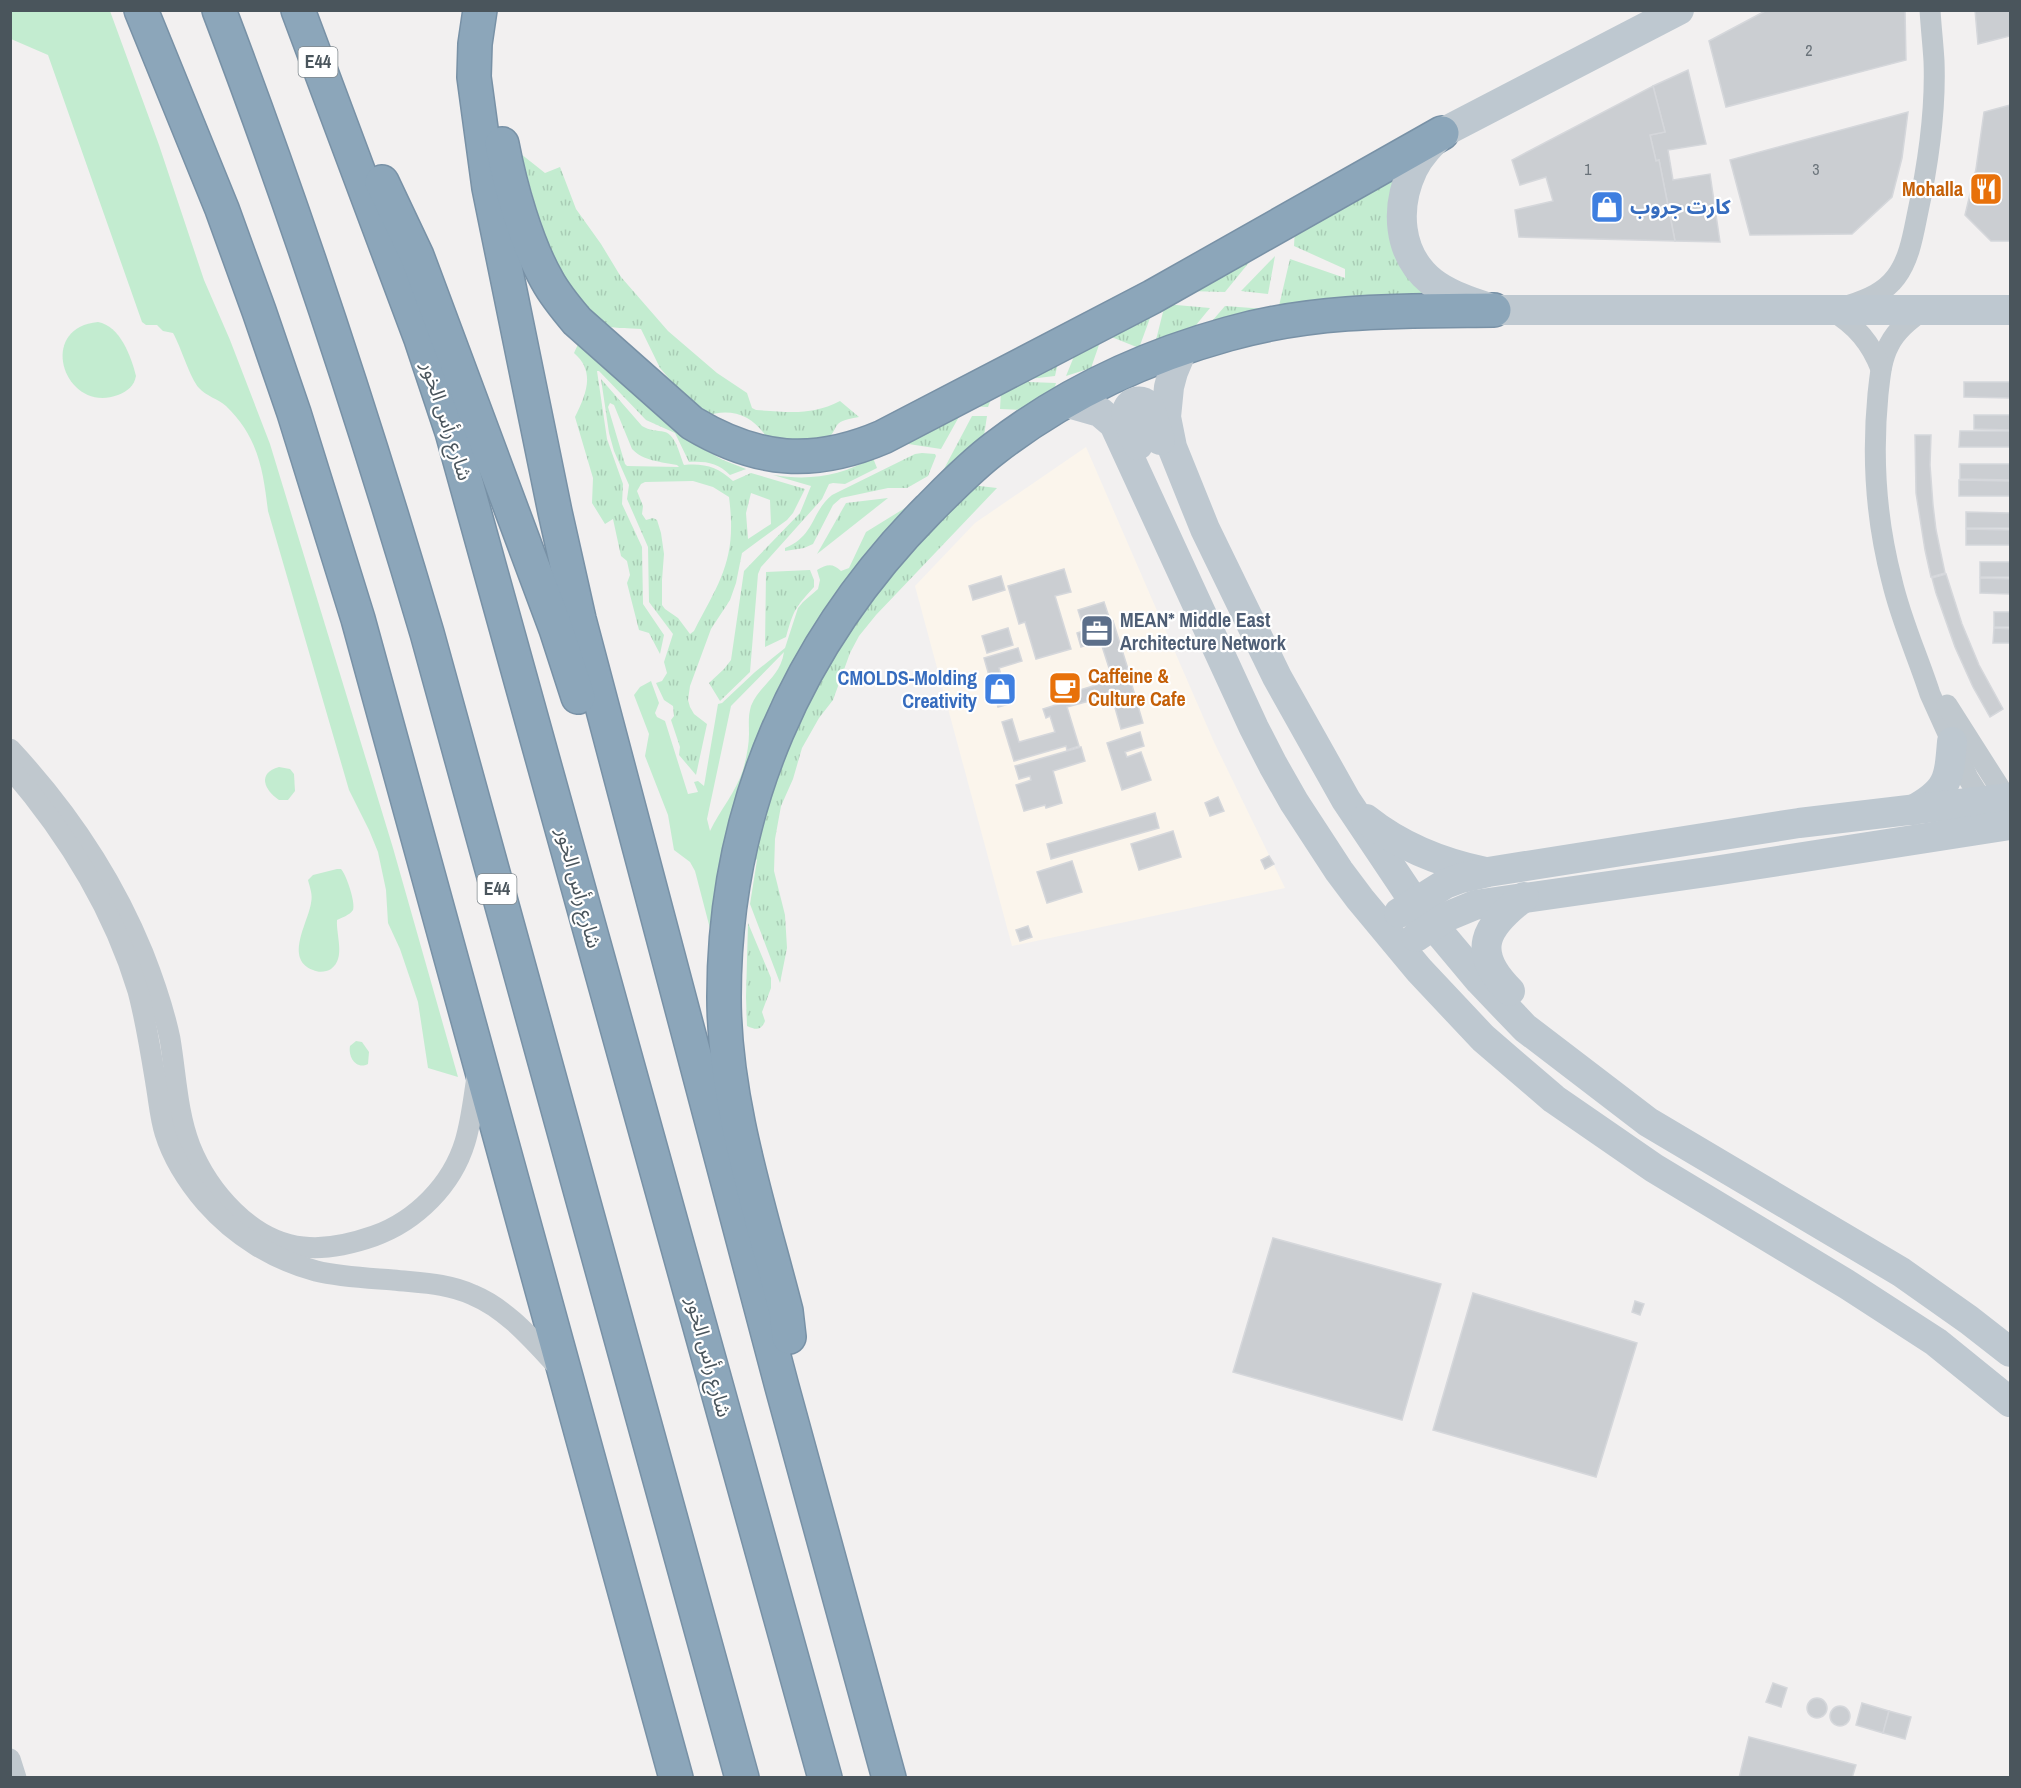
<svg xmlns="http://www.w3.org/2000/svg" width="2021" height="1788" font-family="'Archivo Narrow','Noto Sans Arabic',sans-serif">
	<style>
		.commercial { fill: #fbf5ec }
		.grass { fill: url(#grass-tufts); fill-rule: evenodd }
		.garden { fill: #c3ecd0; fill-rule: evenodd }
		.building { fill: #cbced2; stroke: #d5d7db; stroke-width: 1.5 }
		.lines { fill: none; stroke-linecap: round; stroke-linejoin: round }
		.highway-casing { stroke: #7891a6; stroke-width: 36 }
		.street { stroke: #c0c8ce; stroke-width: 21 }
		.secondary { stroke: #bec8d0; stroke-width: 30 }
		.highway { stroke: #8ca6ba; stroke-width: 33 }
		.labels { text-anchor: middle; stroke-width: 4.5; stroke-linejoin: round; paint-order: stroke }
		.number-label { font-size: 16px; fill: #6a737a }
		.shield { fill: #fff; stroke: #80888d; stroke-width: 1.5 }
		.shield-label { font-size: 18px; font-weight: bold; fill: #4a555c }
		.food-label { font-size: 20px; font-weight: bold; fill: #c56008; stroke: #fff; text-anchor: end }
		.shop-label { font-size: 20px; font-weight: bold; fill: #366cbe; stroke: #fff; text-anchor: start }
		.street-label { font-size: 20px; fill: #4a555c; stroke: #fff }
		.service-label { font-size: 20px; font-weight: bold; fill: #4e5e75; stroke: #fff; text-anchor: start }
	</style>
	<defs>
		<pattern id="grass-tufts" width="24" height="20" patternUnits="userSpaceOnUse" patternTransform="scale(1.5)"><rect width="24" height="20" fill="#c3ecd0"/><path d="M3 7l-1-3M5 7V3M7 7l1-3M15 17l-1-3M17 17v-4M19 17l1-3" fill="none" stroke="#a9ccb5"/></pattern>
	</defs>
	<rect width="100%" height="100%" fill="#f2f0f0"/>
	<polygon class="commercial" points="1086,447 1214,742 1285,888 1012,946 915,586 975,523"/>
	<g class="grass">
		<path d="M 521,154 L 545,173 L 560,167 L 576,209 L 601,244 L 621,277 L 668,331 L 717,373 L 747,393 L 752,408 L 756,410 C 788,412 811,416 840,401 L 859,417 C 827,422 843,427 824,442 L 767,438 C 753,415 731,407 705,416 L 684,396 L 660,368 L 641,329 C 630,328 614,329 604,325 C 595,320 588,310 582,302 C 547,259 536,207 521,154 Z"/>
		<polygon points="1408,163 1398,188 1437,295 1200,335 1225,306 1278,310 1290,259 1345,278 1345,269 1294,246 1295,228"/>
		<polygon points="1260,249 1225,292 1188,291"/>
		<polygon points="1275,256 1268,294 1241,291"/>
		<polygon points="1165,304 1210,308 1187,336 1154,348"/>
		<polygon points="1153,310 1139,348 1104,334"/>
		<path d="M 579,342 L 654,413 L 685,439 L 723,460 L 746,469 L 730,475 C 718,463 706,461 689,462 L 675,433 L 646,420 L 599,371 L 597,371 L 607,439 L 623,484 L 622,504 L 642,547 L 643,604 L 664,635 L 660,654 L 649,633 L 639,630 L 627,583 L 630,575 L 627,561 L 621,556 L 613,519 L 605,524 L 592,503 L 593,478 L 575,417 C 586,394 596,372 574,353 Z"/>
		<polygon points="1100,342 1091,368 1066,376 1077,349"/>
		<polygon points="1059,358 1055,376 1029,379 1029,382 1056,383 1051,400 1022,410 1000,409 1001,391 995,389 988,407 965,406 941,449 902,443 995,389"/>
		<path d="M 601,379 L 642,426 C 650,431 656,430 665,432 C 676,435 680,456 684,465 C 704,463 718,467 733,481 L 751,473 L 805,489 L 793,513 L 787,520 L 742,553 L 736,583 L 730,600 L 711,629 L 690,686 L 688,700 L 690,707 L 694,714 L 707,724 L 696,775 L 679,755 L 680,747 L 671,720 L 674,716 L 673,706 L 664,700 L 656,683 L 662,681 L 667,673 L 664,662 L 673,634 L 649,602 L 648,547 L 627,499 L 629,485 L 614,451 L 609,433 ZM 610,403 L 614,405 L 632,449 C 643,461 662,462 677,465 L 679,467 L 627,466 L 625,464 L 608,407 ZM 693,481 L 713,487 L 729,497 C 737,559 721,579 694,631 L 690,634 L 678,618 L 665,609 L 662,605 L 662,580 L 664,554 L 661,533 L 657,520 L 653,518 L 646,520 L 642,514 L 643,506 L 637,491 L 641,484 L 645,482 ZM 751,493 L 770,500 L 771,524 L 748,539 L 746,513 Z"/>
		<polygon points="972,416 987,416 982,449 935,486"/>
		<path d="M 922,453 L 935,454 L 936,456 L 928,476 L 907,488 L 888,488 L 841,498 L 833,505 L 813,544 L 804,548 L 785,551 L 785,548 C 815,536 811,512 832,495 L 915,454 Z"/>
		<path d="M 873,458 L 877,468 L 845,484 L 833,483 L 829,484 L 822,499 L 761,567 L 758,574 L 750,672 L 720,701 L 709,683 L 724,669 L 731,660 L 744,571 L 800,513 L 811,486 L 773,475 C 810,481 840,476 873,458 Z"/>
		<polygon points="971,485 997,488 876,615 859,636 850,653 833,700 819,718 802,748 793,779 781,806 775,839 774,871 785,915 787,948 780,983 750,904 757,860 749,853 771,775 848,622"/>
		<polygon points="888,498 817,554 846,503"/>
		<path d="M 810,570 L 814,580 L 814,587 C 795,608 794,609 786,637 L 765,647 L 766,572 Z"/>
		<path d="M 748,923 L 771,978 L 771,988 L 762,1012 L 765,1021 C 761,1031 756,1030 747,1026 L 746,997 Z"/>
	</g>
	<g class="garden">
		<path d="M 11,10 L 110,11 L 159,145 L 204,280 L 230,340 L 270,444 L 393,848 L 458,1077 L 428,1068 L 418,1002 L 400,949 L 388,923 L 386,890 L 378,852 L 369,830 L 349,790 L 268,511 C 263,469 258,437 226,406 C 218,399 206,396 199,388 C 190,378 181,347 173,333 L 163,331 L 157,325 L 146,325 L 142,322 L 48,55 L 11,39 Z"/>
		<path d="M 98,322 C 120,326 131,356 136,376 C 134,386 128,391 118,395 C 65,415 35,328 98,322 Z"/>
		<path d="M 931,487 L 834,604 L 713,940 L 695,871 L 690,862 L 674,850 L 668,815 L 645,756 L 649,734 L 634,695 L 640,687 L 651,681 L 659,703 L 655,713 L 657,717 L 665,721 L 688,794 L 698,792 L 694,782 L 698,781 L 704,786 L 718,704 L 722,703 L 755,672 L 785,648 L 798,608 L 803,602 L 818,589 L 820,580 L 817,570 C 827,564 833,563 841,571 L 849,568 L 866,532 L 905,508 ZM 784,652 C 780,678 760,684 751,706 C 748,716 749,724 749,734 C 749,746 746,759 743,770 C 736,792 720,810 710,831 L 707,819 L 731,706 Z"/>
		<path d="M 279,767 L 290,769 L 294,774 L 295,791 L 288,800 L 279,800 C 264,790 257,773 279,767 Z"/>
		<path d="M 337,869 L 341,869 C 346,874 356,903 353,910 C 350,915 341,918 337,920 C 336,936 346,958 331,969 C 326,972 319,973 313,970 C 284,959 308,923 311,903 C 313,895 310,888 308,880 L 313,875 Z"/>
		<path d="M 356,1041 L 362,1042 L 369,1052 L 368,1064 C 356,1070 348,1057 350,1046 Z"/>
	</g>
	<g class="building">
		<polygon points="1767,10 1905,10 1906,60 1726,107 1709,41"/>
		<polygon points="1975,10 2010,10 2010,36 1978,44"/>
		<polygon points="1688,70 1706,144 1668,150 1673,180 1710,174 1720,242 1675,241 1659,160 1656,161 1650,135 1665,132 1653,86"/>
		<polygon points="1653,86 1665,132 1650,135 1656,161 1659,160 1675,241 1519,237 1515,210 1553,201 1546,177 1520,185 1512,160"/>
		<polygon points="2010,105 2010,241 1991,241 1965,215 1976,169 1984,112"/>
		<polygon points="1908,112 1902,158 1892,197 1852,234 1750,235 1730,160"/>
		<polygon points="1964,382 2010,382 2010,398 1964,397"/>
		<polygon points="1974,415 2010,415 2010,430 1974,429"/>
		<polygon points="1960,431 2010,431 2010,447 1959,447"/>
		<polygon points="1915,435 1931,435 1930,465 1933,505 1936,530 1945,573 1931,577 1925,550 1916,493"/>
		<polygon points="1960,464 2010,464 2010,480 1960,479"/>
		<polygon points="1959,480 2010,481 2010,496 1959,496"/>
		<polygon points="1966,512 2010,513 2010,528 1966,528"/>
		<polygon points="1966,529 2010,530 2010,545 1966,545"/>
		<rect x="1980" y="562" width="30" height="15"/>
		<polygon points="1064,569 1071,592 1055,596 1071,649 1036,659 1025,622 1019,624 1008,586"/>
		<polygon points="1946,574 1962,624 1979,665 2003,709 1990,717 1973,687 1955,647 1936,593 1932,578"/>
		<polygon points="1001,576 1005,590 973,600 969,586"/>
		<polygon points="1980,578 2010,579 2010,594 1980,593"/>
		<polygon points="1104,602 1109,617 1083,626 1078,610"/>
		<rect x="1994" y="612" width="16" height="15"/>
		<polygon points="1113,621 1128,669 1111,674 1100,640 1081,647 1077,633"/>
		<polygon points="1008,628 1013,645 987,653 982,636"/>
		<polygon points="1994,628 2010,629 2010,643 1993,643"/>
		<polygon points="1018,648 1022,661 999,668 1009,704 998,707 984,658"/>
		<polygon points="1129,675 1143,723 1121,729 1112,697 1094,703 1093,700 1067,707 1079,746 1067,750 1066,746 1014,761 1002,722 1012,719 1019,742 1055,732 1050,716 1046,718 1043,709 1059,704 1057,697"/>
		<polygon points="1140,732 1144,746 1125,752 1127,757 1141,752 1151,780 1122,790 1107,743"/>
		<polygon points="1081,747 1085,761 1053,771 1062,803 1046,808 1045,805 1024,811 1016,785 1031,780 1030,776 1019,779 1015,766"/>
		<polygon points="1218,797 1224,811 1210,816 1205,803"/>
		<polygon points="1155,813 1159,828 1051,859 1047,844"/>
		<polygon points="1173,831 1181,857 1139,870 1131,844"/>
		<polygon points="1269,856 1274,864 1265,869 1261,860"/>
		<polygon points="1072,861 1082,892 1047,903 1037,872"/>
		<polygon points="1028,926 1032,937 1020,941 1016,930"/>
		<polygon points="1273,1238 1441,1284 1402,1420 1233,1372"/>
		<polygon points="1473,1293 1637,1343 1596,1477 1433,1430"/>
		<polygon points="1635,1301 1644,1304 1640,1315 1632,1312"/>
		<polygon points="1773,1683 1787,1688 1781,1707 1766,1702"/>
		<circle cx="1817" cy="1708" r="10"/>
		<polygon points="1862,1703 1889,1711 1883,1733 1856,1725"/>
		<circle cx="1840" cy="1716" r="10"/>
		<polygon points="1889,1711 1911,1717 1905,1739 1883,1733"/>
		<polygon points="1749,1737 1856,1765 1852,1778 1739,1778"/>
	</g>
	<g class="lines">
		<defs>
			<g id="highway">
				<polyline points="141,10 222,209 259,311 294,413 358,619 676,1778"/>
				<path d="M 219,10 C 297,215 365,423 427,633 L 742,1778"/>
				<polyline points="298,10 421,339 452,432 825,1778"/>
				<polyline points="480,10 475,44 474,77 489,188 555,512 579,619 782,1387 889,1778"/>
				<path d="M 502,144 C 510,186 526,243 547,280 C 555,295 566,308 577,321 L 692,423 C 757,462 813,467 883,437 L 1152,297 L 1442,133"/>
				<polyline points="382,182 417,256 556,629 578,697"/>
				<path d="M 789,1337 L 786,1311 C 760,1209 724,1103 724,997 C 724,809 797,642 929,509 C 950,488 971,466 995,448 C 1064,395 1145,357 1228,334 C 1315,309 1405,311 1494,310"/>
			</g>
		</defs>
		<use href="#highway" class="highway-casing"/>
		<g class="street">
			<path d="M 1850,305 C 1868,299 1885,292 1896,277 C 1909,260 1913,236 1917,216 C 1928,165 1936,113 1934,61 C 1933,44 1931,27 1930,10"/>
			<path d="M 1924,310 C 1910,319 1897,329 1889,345 C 1881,360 1880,377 1878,394 C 1872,456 1876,520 1892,581 C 1901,620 1918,657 1930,694 L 1968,778 L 1988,810"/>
			<path d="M 1832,311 C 1856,325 1871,343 1881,369"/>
			<polyline points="1947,705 2010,804"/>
			<path d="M 10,749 C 66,809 112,877 143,953 C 154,981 164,1010 170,1039 C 176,1075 177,1112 190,1146 C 208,1191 251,1242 303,1247 C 327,1250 351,1244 374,1236 C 416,1221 452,1185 465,1142 C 472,1119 474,1094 478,1071"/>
			<path d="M 10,768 C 66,833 113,908 138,991 C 146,1021 151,1053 156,1084 C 159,1101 160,1117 165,1133 C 173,1159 189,1183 206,1203 C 235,1236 274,1260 316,1271 C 341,1277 368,1278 393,1280 C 420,1283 447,1283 473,1295 C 509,1310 535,1343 562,1371"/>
			<polyline points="10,1759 16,1778"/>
		</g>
		<g class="secondary">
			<path d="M 1679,10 L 1442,133 C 1431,144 1420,155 1413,169 C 1395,207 1397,254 1432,282 C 1450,296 1473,302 1494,310 L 2010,310"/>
			<polyline points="1183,348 1173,372 1169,387 1166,417 1172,447 1205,529 1277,677 1346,800 1415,903 1433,925 1480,981 1525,1028 1648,1122 1901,1272 1969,1320 2010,1352"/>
			<polyline points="1065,402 1100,412 1114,424 1254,728 1273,765 1294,802 1339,871 1360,899 1419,970 1483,1038 1554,1099 1654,1168 1848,1285 1936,1342 2010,1402"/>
			<path d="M 1138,445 L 1126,414 C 1129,401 1140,398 1149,406 L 1160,440"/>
			<path d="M 1913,810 C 1948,791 1949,780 1952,742"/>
			<path d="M 1366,819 C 1401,847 1442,863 1485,872"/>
			<polyline points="1399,913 1445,884 1461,878 1488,872 1799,823 2010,798"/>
			<polyline points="1416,937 1446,917 1475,905 1714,871 2010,825"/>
			<path d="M 1510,991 C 1470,951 1485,927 1524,897"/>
		</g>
		<use href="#highway" class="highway"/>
	</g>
	<defs>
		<symbol id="restaurant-square" viewBox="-11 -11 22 22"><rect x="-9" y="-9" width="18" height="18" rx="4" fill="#e8710a" stroke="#fff"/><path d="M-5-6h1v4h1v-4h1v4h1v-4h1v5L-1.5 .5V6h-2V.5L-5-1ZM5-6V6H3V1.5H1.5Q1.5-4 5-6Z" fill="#fff"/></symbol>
		<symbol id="shop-square" viewBox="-11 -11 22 22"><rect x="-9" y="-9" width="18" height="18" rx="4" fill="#3f7fe0" stroke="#fff"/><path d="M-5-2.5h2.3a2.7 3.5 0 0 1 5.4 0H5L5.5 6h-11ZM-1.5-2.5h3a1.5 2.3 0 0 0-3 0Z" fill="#fff"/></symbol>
		<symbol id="office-square" viewBox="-11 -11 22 22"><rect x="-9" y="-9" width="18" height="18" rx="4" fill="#5c6f8a" stroke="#fff"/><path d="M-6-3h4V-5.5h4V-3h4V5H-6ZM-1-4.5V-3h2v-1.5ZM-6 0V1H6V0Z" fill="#fff"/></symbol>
		<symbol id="cafe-square" viewBox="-11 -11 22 22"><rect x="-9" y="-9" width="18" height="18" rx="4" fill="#e8710a" stroke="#fff"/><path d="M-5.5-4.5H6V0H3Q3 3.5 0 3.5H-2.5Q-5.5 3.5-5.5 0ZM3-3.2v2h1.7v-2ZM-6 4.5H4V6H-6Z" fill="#fff"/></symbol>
	</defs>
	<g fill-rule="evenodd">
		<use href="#restaurant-square" x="1967" y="170" width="38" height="38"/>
		<use href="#shop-square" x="1588" y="188" width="38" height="38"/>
		<use href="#office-square" x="1078" y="612" width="38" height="38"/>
		<use href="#cafe-square" x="1046" y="669" width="38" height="38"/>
		<use href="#shop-square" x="981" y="670" width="38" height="38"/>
	</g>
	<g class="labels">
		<g class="number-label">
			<text x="1809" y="56">2</text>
			<text x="1588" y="175">1</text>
			<text x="1816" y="175">3</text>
		</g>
		<g class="shield">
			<rect x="298.5" y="47" width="39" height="30" rx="4.5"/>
			<rect x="477.5" y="874" width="39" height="30" rx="4.5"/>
		</g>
		<g class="shield-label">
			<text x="318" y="68">E44</text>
			<text x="497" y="895">E44</text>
		</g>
		<g class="food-label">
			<text x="1963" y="196">Mohalla</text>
			<text x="1088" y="683" text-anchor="start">Caffeine &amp;<tspan x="1088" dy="23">Culture Cafe</tspan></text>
		</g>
		<g class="shop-label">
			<text x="1630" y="214">كارت جروب</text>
			<text x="977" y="685" text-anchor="end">CMOLDS-Molding<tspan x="977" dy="23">Creativity</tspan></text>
		</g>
		<g class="street-label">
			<text transform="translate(447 421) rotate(72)" y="7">شارع رأس الخور</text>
			<text transform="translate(579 888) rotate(75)" y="7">شارع رأس الخور</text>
			<text transform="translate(709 1357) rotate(75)" y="7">شارع رأس الخور</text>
		</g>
		<g class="service-label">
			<text x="1120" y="627">MEAN* Middle East<tspan x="1120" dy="23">Architecture Network</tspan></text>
		</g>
	</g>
	<rect width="2021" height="1788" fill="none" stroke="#4a555c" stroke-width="24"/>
</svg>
